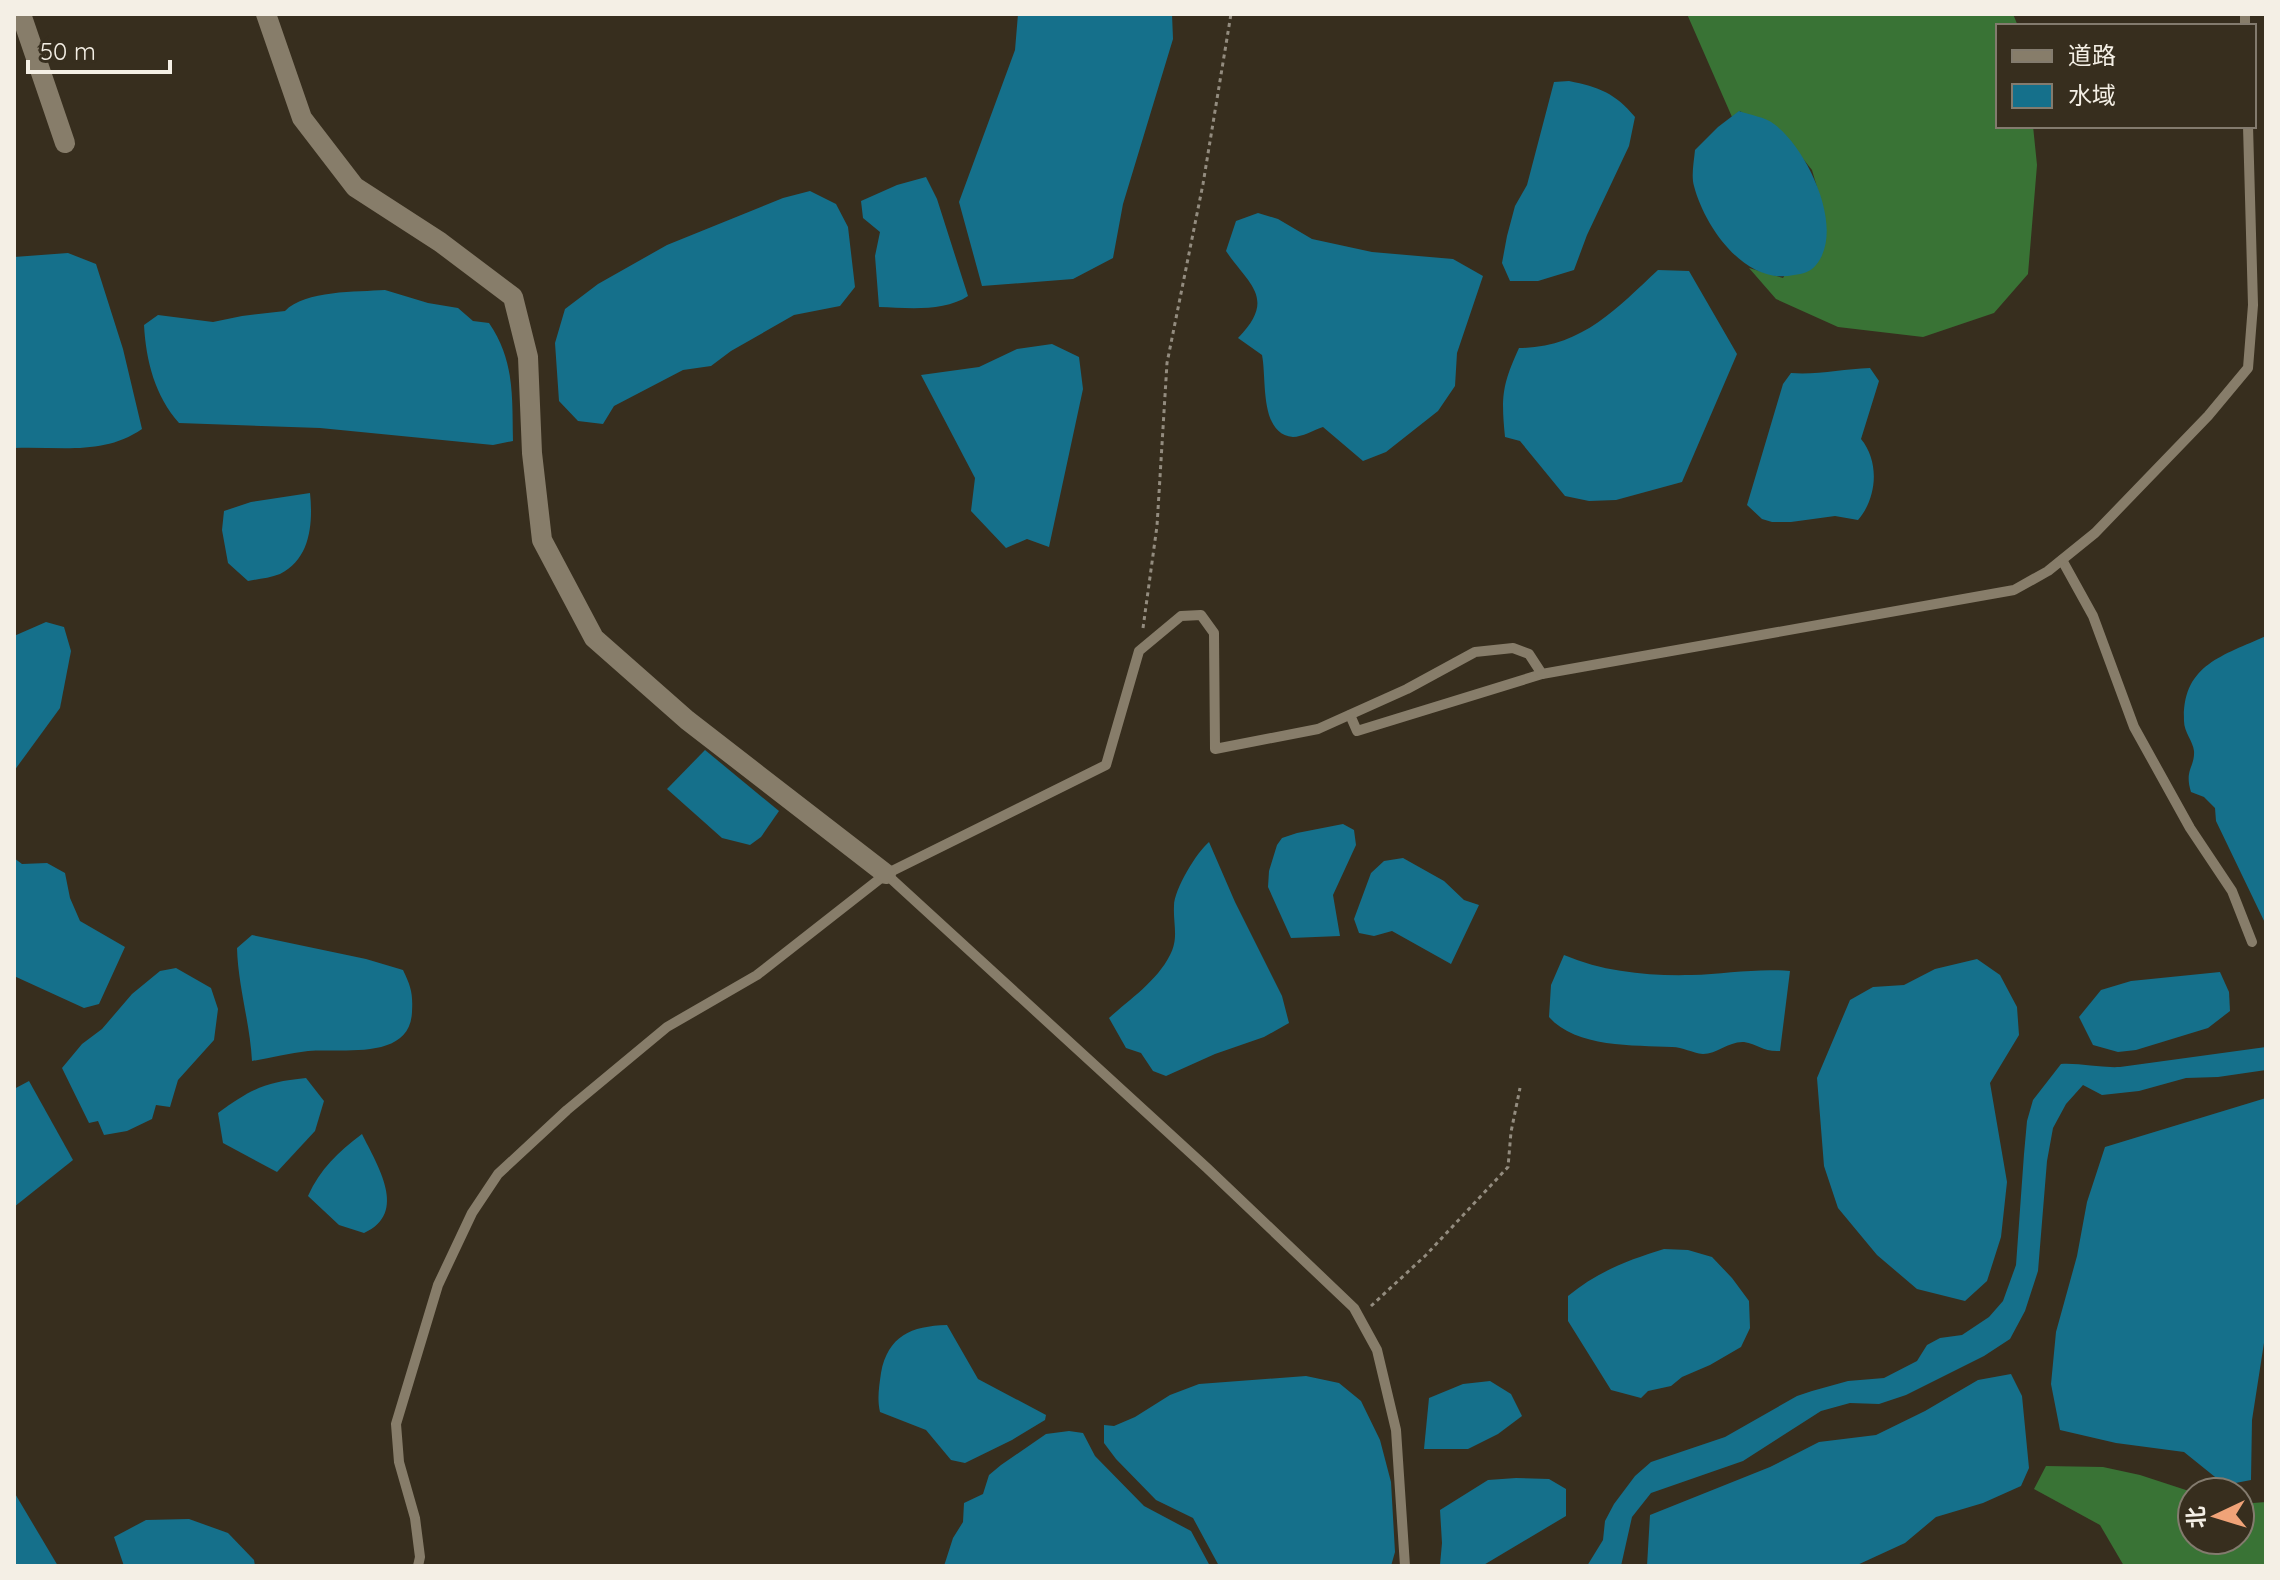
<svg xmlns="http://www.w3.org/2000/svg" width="2280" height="1580" font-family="Quicksand,'Noto Sans SC',sans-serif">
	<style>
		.forest { fill: #397335 }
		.water { fill: #15708b }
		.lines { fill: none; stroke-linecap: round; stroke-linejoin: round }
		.path { stroke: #938c7f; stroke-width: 3; stroke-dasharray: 4 4; stroke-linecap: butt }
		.service { stroke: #877d6a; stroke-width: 10 }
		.minor { stroke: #877d6a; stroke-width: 20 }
	</style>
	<rect width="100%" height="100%" fill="#372e1e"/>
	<g class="forest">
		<polygon points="1687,14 2013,14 2018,26 1998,26 1998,126 2033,126 2037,165 2028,274 1994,313 1923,337 1838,327 1776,299 1749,268 1783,278 1824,211 1812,170 1796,150 1740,111 1732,117"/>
		<polygon points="2046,1466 2103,1467 2140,1475 2192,1492 2192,1540 2240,1540 2240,1504 2266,1502 2266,1566 2124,1566 2100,1525 2034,1489"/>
	</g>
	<g class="water">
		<polygon points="1018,14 1172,14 1173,39 1123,204 1113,258 1073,279 982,286 959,202 1015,50"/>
		<path d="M 1569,81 C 1599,87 1615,93 1635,117 L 1629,146 L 1587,235 L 1574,270 L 1538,281 L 1510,281 L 1502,263 L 1507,236 L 1515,206 L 1527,185 L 1554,82 Z"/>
		<path d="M 1739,111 C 1750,115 1765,117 1774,124 C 1807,148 1846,229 1816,265 C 1810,272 1803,274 1794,275 C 1746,286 1705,228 1694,186 C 1691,176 1694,161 1695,150 L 1718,127 Z"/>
		<path d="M 926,177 L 937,199 L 968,296 C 944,312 908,308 879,307 L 875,256 L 880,232 L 863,218 L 861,201 L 897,185 Z"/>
		<polygon points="810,191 836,204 848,227 855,287 840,306 794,315 731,351 711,366 683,370 614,406 603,424 578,421 559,401 555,343 565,309 598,284 667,245 783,198"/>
		<path d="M 1258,213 L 1278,219 L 1312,239 L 1372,252 L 1453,259 L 1483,276 L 1457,353 L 1455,386 L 1438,411 L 1386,452 L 1363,461 L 1323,427 C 1314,430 1302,437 1293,437 C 1259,434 1267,380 1262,355 L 1238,338 C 1277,298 1249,285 1226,251 L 1236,221 Z"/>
		<path d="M 68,253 L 96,264 L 123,349 L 142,429 C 103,456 59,446 14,448 L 14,257 Z"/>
		<path d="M 1658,270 L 1689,271 L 1737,354 L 1682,482 L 1616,500 L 1589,501 L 1565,496 L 1520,441 L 1505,437 C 1501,397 1502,385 1519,348 C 1581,348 1616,309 1658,270 Z"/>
		<path d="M 385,290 L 428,303 L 458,308 L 473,321 L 489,323 C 515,361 512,397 513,441 L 493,445 L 320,428 L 179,423 C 155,396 146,361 144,325 L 158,315 L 213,322 L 242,316 L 285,311 C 305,290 357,292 385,290 Z"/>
		<polygon points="1052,344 1079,357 1083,389 1049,547 1027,539 1006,548 971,511 975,478 921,375 979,367 1017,349"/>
		<path d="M 1870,368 L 1879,381 L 1861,439 C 1880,462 1877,498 1858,520 L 1835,516 L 1791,522 L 1772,522 L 1762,519 L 1747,505 L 1783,384 L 1791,373 C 1817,375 1843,369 1870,368 Z"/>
		<path d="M 310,493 C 313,522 311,559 280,574 C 270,578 258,579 248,581 L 228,563 L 222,530 L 224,511 L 251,502 Z"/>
		<polygon points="46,622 64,627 71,651 60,708 14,771 14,636"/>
		<path d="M 2266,636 L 2266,925 L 2216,821 L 2215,808 L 2204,797 L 2191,792 C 2184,770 2195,767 2194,751 C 2193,741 2184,732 2184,721 C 2182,665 2222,656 2266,636 Z"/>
		<polygon points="705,750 779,811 761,837 750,845 722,838 667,789"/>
		<polygon points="1343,824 1354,830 1356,845 1333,895 1340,936 1291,938 1268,887 1269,871 1277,845 1282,838 1297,833"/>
		<path d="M 1209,842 L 1235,902 L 1282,996 L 1289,1023 L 1264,1037 L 1215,1054 L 1166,1076 L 1153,1071 L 1141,1053 L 1126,1048 L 1109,1018 C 1130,999 1157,981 1170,955 C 1179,938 1173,924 1174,906 C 1174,889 1197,852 1209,842 Z"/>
		<polygon points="14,858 22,864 47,863 65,873 70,898 80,921 125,947 99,1004 84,1008 14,976"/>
		<polygon points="1403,858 1444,881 1464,900 1479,905 1451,964 1392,931 1374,936 1359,933 1354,919 1371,873 1384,861"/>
		<path d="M 252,935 L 366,959 L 403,970 C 411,987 413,993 412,1012 C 410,1061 342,1048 308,1051 C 289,1053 270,1058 252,1061 C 250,1023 238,986 237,948 Z"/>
		<path d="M 1564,955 C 1604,972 1648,976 1691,975 C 1725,974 1757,968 1790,971 L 1780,1051 C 1763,1052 1758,1044 1744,1042 C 1729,1041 1717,1054 1703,1054 C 1692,1053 1683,1047 1672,1047 C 1634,1045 1576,1048 1549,1017 L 1551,985 Z"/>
		<polygon points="1977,959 2000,975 2017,1007 2019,1035 1990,1083 2007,1182 2001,1237 1987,1281 1965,1301 1917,1289 1877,1255 1838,1208 1824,1166 1817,1078 1850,1000 1873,987 1904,985 1935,969"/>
		<polygon points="176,968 211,988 218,1009 214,1040 178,1080 170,1107 156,1105 152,1119 127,1131 104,1135 98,1121 89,1123 62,1068 82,1044 102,1029 132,994 160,971"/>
		<polygon points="2220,972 2229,992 2230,1011 2208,1028 2136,1050 2118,1052 2093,1045 2079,1017 2101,990 2131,981"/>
		<path d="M 2266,1047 L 2266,1070 L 2218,1077 L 2186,1078 L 2139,1091 L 2102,1095 L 2083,1085 L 2066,1104 L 2053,1128 L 2047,1161 L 2038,1271 L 2025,1311 L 2010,1339 L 1984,1356 L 1906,1395 L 1879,1404 L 1850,1403 L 1821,1411 L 1743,1461 L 1651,1493 L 1632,1517 L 1621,1566 L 1587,1566 L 1603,1540 L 1605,1521 L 1614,1504 L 1635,1476 L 1651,1462 L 1725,1437 L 1797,1396 L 1812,1391 L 1848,1381 L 1884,1378 L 1917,1361 L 1927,1345 L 1940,1338 L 1962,1335 L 1989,1317 L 2003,1301 L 2016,1265 L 2024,1154 L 2027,1121 L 2033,1100 L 2061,1064 C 2081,1063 2100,1068 2120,1067 Z"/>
		<path d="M 306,1078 L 324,1101 L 315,1131 L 277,1172 L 223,1143 L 218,1113 C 251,1089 265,1082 306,1078 Z"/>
		<polygon points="29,1081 73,1160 14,1207 14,1089"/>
		<polygon points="2266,1098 2266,1330 2252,1420 2251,1480 2225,1485 2184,1452 2116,1443 2060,1430 2051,1384 2056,1332 2077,1256 2087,1202 2105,1147"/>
		<path d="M 362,1134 C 377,1165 409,1213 364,1233 L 339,1225 L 308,1196 C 320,1169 338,1152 362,1134 Z"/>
		<path d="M 1664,1249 L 1688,1250 L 1712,1257 L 1732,1278 L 1749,1301 L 1750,1328 L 1741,1347 L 1710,1365 L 1682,1377 L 1671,1386 L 1648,1391 L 1641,1398 L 1611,1390 L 1568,1321 L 1568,1296 C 1597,1272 1628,1260 1664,1249 Z"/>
		<path d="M 947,1325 L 978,1379 L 1046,1415 L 1045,1420 L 1012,1440 L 965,1463 L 951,1460 L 926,1430 L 880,1412 C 877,1399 879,1387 881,1373 C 888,1336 911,1326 947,1325 Z"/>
		<polygon points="2011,1374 2022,1396 2029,1468 2021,1486 1983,1503 1936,1517 1905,1543 1855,1566 1647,1566 1650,1515 1770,1467 1819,1442 1876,1435 1925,1411 1978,1380"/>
		<polygon points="1306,1376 1339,1383 1361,1401 1380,1440 1391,1482 1395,1552 1391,1566 1219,1566 1193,1518 1156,1500 1116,1459 1104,1443 1104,1425 1114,1426 1135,1417 1170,1395 1199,1384"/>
		<polygon points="1490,1381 1511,1394 1522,1416 1498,1434 1468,1449 1424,1449 1429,1398 1463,1384"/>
		<polygon points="1069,1431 1083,1433 1095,1456 1144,1506 1191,1531 1210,1566 944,1566 953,1538 963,1522 964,1503 983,1494 989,1475 1001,1465 1046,1434"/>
		<polygon points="1516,1478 1549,1479 1566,1489 1566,1516 1482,1566 1440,1565 1442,1543 1440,1510 1488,1480"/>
		<polygon points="14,1492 58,1566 14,1566"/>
		<polygon points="189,1519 228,1533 254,1560 255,1566 124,1566 114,1537 146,1520"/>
	</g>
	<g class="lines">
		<g class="path">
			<polyline points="1143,628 1157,526 1167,363 1203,184 1231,14"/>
			<polyline points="1371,1306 1426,1255 1508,1167 1511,1132 1520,1088"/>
		</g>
		<g class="service">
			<polyline points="2245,14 2245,26"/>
			<polyline points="2062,560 2093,616 2134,727 2190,828 2232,891 2252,942"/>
			<polyline points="1350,715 1357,731 1542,674"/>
			<polyline points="886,874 1207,1168 1354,1308 1377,1350 1396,1430 1405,1566"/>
			<polyline points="418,1566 420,1557 415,1518 399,1462 396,1424 438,1285 472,1213 498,1174 567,1110 667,1027 757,975 886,874 1106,765 1139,651 1181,616 1201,615 1214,633 1215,749 1318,729 1407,689 1475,652 1513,648 1529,654 1542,674 2014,590 2048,571 2095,533 2208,416 2248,368 2253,305 2248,126"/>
		</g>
		<g class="minor">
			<polyline points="21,14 65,143"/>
			<polyline points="266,14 302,118 355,187 440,242 513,297 528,357 532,453 542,540 594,638 687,720 886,874"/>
		</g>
	</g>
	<rect width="2280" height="1580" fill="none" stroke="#f4efe5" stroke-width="32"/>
	<rect x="1996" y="24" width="260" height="104" fill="#372e1e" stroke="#837b6e" stroke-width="2"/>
	<rect x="2012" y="50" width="40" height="12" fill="#877d6a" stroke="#837b6e" stroke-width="2"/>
	<text x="2068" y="64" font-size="24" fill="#f4efe5">道路</text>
	<rect x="2012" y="84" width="40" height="24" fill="#15708b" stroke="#837b6e" stroke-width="2"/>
	<text x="2068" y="104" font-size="24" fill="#f4efe5">水域</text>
	<g transform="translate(2216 1516) rotate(266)"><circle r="38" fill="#372e1e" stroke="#837b6e" stroke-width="2"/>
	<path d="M0-6L14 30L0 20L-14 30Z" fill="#f0a378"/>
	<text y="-12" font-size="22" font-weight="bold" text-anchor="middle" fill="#f4efe5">北</text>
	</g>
	<path d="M28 60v12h142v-12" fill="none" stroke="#f4efe5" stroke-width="4"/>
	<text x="40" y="60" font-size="24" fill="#f4efe5" stroke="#372e1e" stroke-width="6" paint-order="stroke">50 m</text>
</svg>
